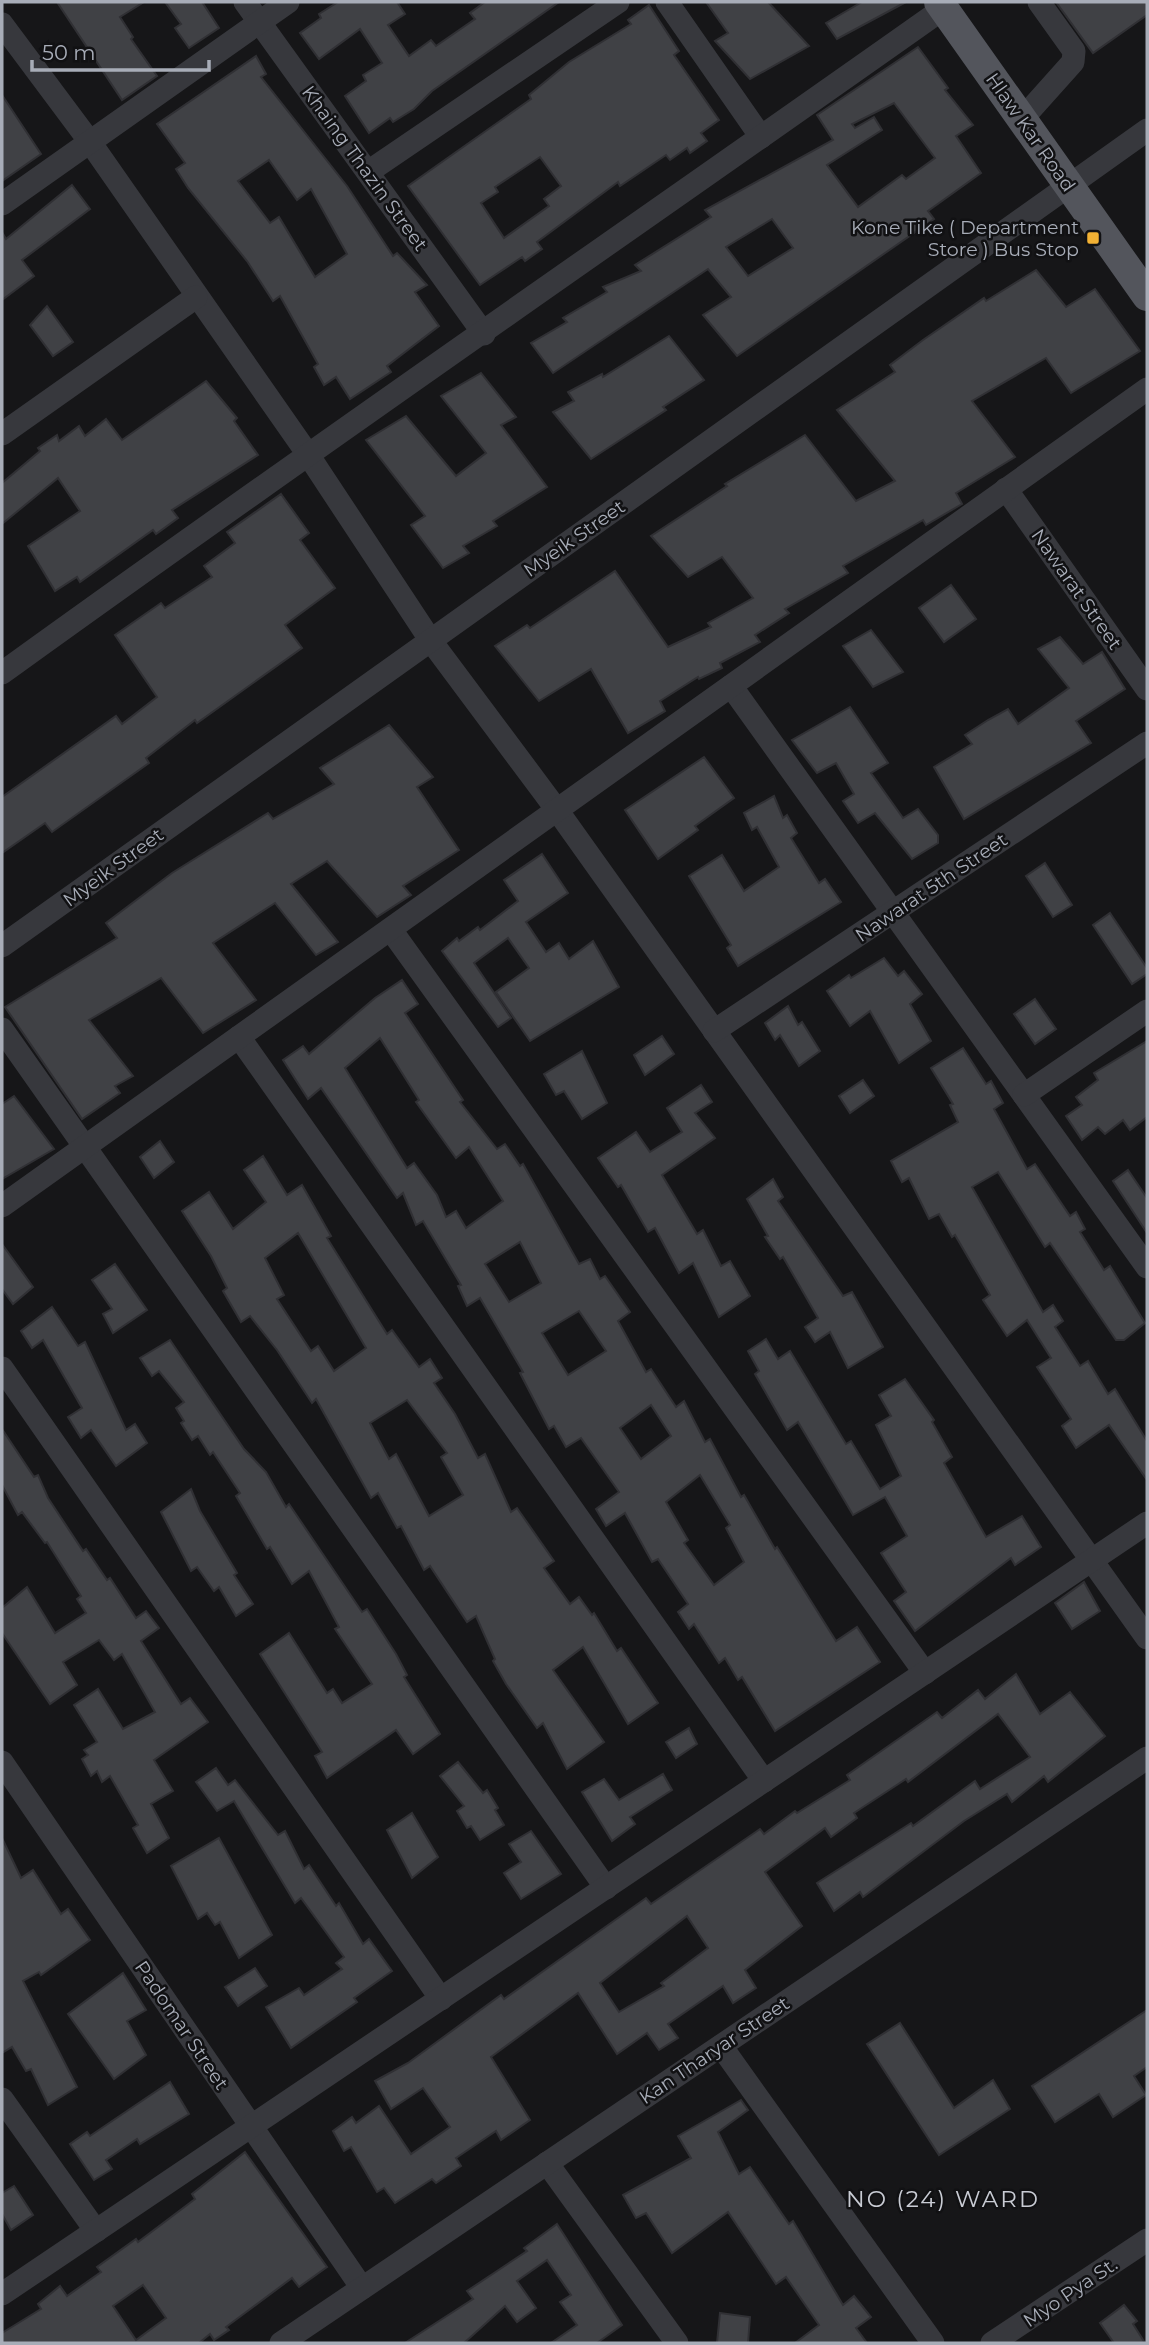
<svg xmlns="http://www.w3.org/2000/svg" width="1149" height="2345" font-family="Montserrat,sans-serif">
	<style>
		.building { fill: #404145; stroke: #303034; stroke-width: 2; fill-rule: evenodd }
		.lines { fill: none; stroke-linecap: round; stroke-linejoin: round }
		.minor { stroke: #37383d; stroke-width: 23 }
		.major { stroke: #53555c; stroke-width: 30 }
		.poi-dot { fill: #f2b134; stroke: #111113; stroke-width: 2.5 }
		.labels { text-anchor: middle; stroke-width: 5; stroke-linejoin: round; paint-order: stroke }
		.street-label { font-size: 19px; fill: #a8adb8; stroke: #111113 }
		.poi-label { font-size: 19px; fill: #a8adb8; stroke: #111113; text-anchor: end }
		.quarter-label { font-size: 23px; letter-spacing: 2px; fill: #c9ccd4; stroke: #111113 }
	</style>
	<rect width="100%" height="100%" fill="#161618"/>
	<g class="building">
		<polygon points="57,2 144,2 120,17 133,37 131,39 157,76 122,100"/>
		<polygon points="165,2 202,2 219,28 189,48 175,28 181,24"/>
		<polygon points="338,2 397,2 405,14 388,25 409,56 431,40 436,46 475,19 470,13 485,2 559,2 432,91 414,109 393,122 390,118 369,133 345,96 366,81 363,75 382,63 360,29 319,59 300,33 321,18 319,14"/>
		<polygon points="706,2 768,2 809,46 750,79 715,41 728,33"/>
		<polygon points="862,2 906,2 837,39 826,23"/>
		<polygon points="1056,2 1147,2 1147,15 1093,53"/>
		<path d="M 649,5 L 679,51 L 674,55 L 719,120 L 701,133 L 707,141 L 690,153 L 687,148 L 670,160 L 666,155 L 620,186 L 618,182 L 537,242 L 542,249 L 525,261 L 522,257 L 480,285 L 408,186 L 531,99 L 529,95 L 569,62 L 631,24 L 628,20 ZM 540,157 L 561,186 L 544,199 L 549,206 L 504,238 L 481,203 L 498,192 L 495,187 Z"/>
		<path d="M 918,47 L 948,88 L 945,90 L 973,125 L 956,136 L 981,173 L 928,211 L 934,219 L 737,356 L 703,315 L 731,297 L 708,269 L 553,373 L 531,343 L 567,322 L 563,318 L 607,292 L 603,287 L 641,271 L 635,265 L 711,217 L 705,210 L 833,140 L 817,115 ZM 894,103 L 935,158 L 906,179 L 902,175 L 858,207 L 827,165 L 882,130 L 874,117 L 855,128 L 852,124 ZM 772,219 L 793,248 L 748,276 L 726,247 Z"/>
		<path d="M 256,56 L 266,74 L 261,77 L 347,186 L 393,256 L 397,253 L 427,285 L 415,292 L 439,326 L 387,366 L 391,372 L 350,399 L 336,377 L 324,385 L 314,367 L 318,364 L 280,296 L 273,301 L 247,261 L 188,188 L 176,169 L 185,163 L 157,124 ZM 269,160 L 297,200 L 311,189 L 347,254 L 315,277 L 279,217 L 270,223 L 238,181 Z"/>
		<polygon points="2,95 41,154 2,181"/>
		<polygon points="72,185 90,209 22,260 34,276 2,300 2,232 6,239"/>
		<polygon points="1036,270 1066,307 1095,289 1140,351 1071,393 1046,358 972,401 1015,457 956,493 962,504 926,525 923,520 843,566 848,573 785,609 789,613 755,635 760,642 720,663 722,668 699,679 698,677 660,701 665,711 628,733 591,669 539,701 495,646 527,625 530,628 615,571 668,647 711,627 708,623 753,598 722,557 688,577 651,536 727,486 725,484 805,435 856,501 895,481 837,410 895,372 890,365 923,340 984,298 986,301"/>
		<polygon points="47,306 73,342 53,356 30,325"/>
		<polygon points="669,336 704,380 663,407 666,410 591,459 553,412 574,401 568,392 602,374 603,377"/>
		<polygon points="481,373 516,417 501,425 547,487 493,521 497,526 463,546 469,553 443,568 411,525 425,516 366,440 406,416 456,476 486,453 441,396"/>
		<polygon points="206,381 237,418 234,421 258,455 172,510 178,518 156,534 153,530 80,582 77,577 55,591 28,546 80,511 58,478 2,524 2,483 40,451 38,448 57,435 59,441 79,426 85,436 106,419 122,440"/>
		<polygon points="281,494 309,533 300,540 335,588 285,625 302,648 197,723 195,720 146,758 149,763 52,832 45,823 2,853 2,797 116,716 122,724 157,697 115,635 161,603 165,608 212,577 204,566 235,543 227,532"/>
		<polygon points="951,585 976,619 944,642 919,608"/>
		<polygon points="871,630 903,672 873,687 843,646"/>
		<polygon points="1060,637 1083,664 1102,652 1125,689 1076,721 1091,743 964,819 934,767 972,744 965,735 988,720 1008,709 1018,724 1069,688 1038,649"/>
		<polygon points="850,707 888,763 871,773 903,818 918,809 938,835 938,843 912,859 875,813 858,823 843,801 854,794 836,763 817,773 792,740"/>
		<polygon points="389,725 433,777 417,787 459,850 403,886 411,895 377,917 327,861 291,884 338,942 316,955 275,903 213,943 256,1000 203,1033 161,978 89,1020 133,1076 115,1086 120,1093 82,1119 5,1007 117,938 106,923 172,873 268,813 273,819 334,784 320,768"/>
		<polygon points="704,757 734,798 695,826 698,830 658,859 625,810"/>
		<polygon points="774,796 783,818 787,815 797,833 791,838 819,883 825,879 841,902 738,966 727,948 731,945 689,876 722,855 744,891 779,867 757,827 752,830 744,813"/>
		<polygon points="542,854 568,893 526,922 546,952 559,943 569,959 593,941 619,987 530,1041 496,992 529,968 508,938 474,963 511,1018 498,1027 442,951 457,938 459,941 478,927 480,930 518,901 504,880"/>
		<polygon points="1045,863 1072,905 1053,917 1026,876"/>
		<polygon points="1110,913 1147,968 1147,974 1132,984 1093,925"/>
		<polygon points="884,958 898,976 904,971 922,994 910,1004 931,1041 899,1063 870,1011 850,1026 827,991 849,975 851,978"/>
		<path d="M 402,980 L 418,1004 L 405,1013 L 463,1100 L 460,1102 L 497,1149 L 505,1144 L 520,1166 L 523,1164 L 579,1264 L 590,1259 L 600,1279 L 605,1276 L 630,1312 L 618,1321 L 646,1372 L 651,1369 L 676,1407 L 684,1401 L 705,1442 L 710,1439 L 741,1497 L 744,1495 L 775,1549 L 777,1547 L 836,1641 L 857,1627 L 880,1662 L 775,1731 L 742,1677 L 738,1680 L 725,1658 L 719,1663 L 694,1624 L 689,1629 L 678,1612 L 688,1604 L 658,1559 L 652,1562 L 625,1513 L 606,1526 L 596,1509 L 619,1492 L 581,1438 L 566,1447 L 554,1426 L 549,1429 L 520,1373 L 523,1372 L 480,1298 L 467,1306 L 458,1286 L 461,1285 L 423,1221 L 416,1225 L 403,1193 L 397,1198 L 321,1088 L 308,1099 L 283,1060 L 303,1046 L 309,1054 L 375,998 ZM 380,1038 L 419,1100 L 416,1102 L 456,1158 L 469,1147 L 503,1201 L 466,1228 L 456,1211 L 446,1217 L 437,1195 L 414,1163 L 407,1168 L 345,1068 ZM 520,1242 L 541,1283 L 509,1302 L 485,1264 ZM 579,1311 L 606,1351 L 568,1375 L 542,1333 ZM 651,1405 L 671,1436 L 641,1459 L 620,1428 ZM 700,1475 L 730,1525 L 726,1528 L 744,1562 L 714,1585 L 684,1543 L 688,1540 L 666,1502 Z"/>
		<polygon points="1035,999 1056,1029 1035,1044 1014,1014"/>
		<polygon points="788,1006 798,1025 802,1022 820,1051 799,1066 780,1035 775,1040 765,1023"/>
		<polygon points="662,1036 674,1054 645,1075 634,1055"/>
		<polygon points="1147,1041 1147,1117 1130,1130 1123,1120 1105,1134 1098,1127 1082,1140 1066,1116 1082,1105 1076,1097 1098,1080 1094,1073"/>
		<polygon points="963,1048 986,1084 991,1081 1003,1103 994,1109 1027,1169 1035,1164 1070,1216 1076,1212 1085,1229 1080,1232 1104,1270 1110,1266 1145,1323 1124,1340 1116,1340 1050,1243 1045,1247 998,1172 972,1187 1043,1312 1053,1305 1063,1321 1055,1327 1080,1366 1088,1361 1108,1394 1115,1389 1147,1441 1147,1480 1109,1425 1076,1448 1062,1426 1071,1419 1037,1367 1051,1358 1027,1320 1007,1336 983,1300 990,1295 955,1235 952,1237 939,1214 929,1219 909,1178 902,1182 891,1161 958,1122 950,1105 953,1104 931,1068"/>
		<polygon points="582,1051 607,1103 582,1119 564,1091 556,1095 544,1074"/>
		<polygon points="863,1080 874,1096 850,1113 839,1096"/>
		<polygon points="701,1085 712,1102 695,1113 715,1138 662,1175 697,1234 703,1230 721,1266 730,1261 750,1296 719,1317 693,1263 679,1273 655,1228 648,1232 621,1185 618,1187 598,1158 636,1132 650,1152 682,1132 667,1108"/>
		<polygon points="14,1096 54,1149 2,1179 2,1104"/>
		<polygon points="160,1141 174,1162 154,1178 140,1157"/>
		<path d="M 263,1156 L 287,1195 L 302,1185 L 331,1236 L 327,1238 L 387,1334 L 392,1330 L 419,1367 L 430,1359 L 442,1378 L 434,1383 L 455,1414 L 478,1458 L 485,1454 L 511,1512 L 517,1508 L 554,1561 L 544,1568 L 570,1604 L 579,1597 L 592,1615 L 594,1613 L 617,1651 L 621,1648 L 658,1703 L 628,1724 L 583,1647 L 553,1670 L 604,1742 L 567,1769 L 543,1723 L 537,1728 L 506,1684 L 493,1661 L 495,1659 L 476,1616 L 467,1622 L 430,1566 L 424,1570 L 401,1526 L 397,1528 L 378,1493 L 371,1498 L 316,1399 L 312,1403 L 277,1350 L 250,1316 L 241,1322 L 223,1291 L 227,1288 L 211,1256 L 182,1211 L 209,1192 L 233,1229 L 266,1202 L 244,1170 ZM 298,1233 L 366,1348 L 334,1371 L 318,1346 L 311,1351 L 277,1299 L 284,1295 L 265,1258 ZM 407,1400 L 447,1453 L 441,1457 L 463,1495 L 429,1516 L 396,1454 L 389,1459 L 370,1423 Z"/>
		<polygon points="1128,1170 1147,1198 1147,1233 1113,1181"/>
		<polygon points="773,1179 783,1197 778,1201 843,1296 852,1292 883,1347 848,1368 830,1332 815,1342 805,1327 818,1318 783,1257 780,1259 765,1237 768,1236 747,1199"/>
		<polygon points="2,1244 33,1287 13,1304 2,1289"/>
		<polygon points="115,1264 147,1310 113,1333 103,1314 112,1309 92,1280"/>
		<polygon points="52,1307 78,1346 85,1342 126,1430 135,1424 147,1443 116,1466 91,1430 81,1438 68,1417 82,1408 43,1340 32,1348 21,1331"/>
		<polygon points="766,1339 778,1359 790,1351 846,1444 851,1441 880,1489 901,1476 876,1425 891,1416 879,1395 905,1379 934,1420 932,1422 952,1457 944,1463 986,1537 1022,1516 1041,1547 1015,1565 1011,1558 915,1631 894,1601 906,1592 881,1553 907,1536 885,1497 853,1515 798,1422 787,1430 755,1374 759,1371 748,1351"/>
		<polygon points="170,1340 244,1449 266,1472 286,1507 289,1504 362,1612 367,1609 396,1654 407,1675 404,1677 440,1734 413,1754 396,1730 327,1778 315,1756 322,1752 260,1654 289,1633 327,1693 333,1689 342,1703 372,1684 335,1629 339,1627 309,1571 292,1584 270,1547 267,1549 236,1496 240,1493 213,1452 210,1455 198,1436 192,1440 181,1423 184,1421 176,1408 184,1402 159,1371 152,1376 140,1358"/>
		<polygon points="2,1429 34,1477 38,1475 48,1498 83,1551 86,1549 107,1580 110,1578 136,1618 146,1611 159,1628 141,1641 181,1704 190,1698 208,1722 154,1760 173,1791 151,1804 169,1838 147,1853 133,1828 138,1825 110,1776 102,1782 97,1771 91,1776 82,1759 88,1755 84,1750 97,1742 74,1705 98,1689 123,1729 155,1712 122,1654 114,1660 99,1640 63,1662 77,1685 50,1704 2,1633 2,1608 27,1587 55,1633 86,1613 77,1599 81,1596 47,1542 45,1543 22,1512 18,1515 2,1485"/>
		<polygon points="191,1489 200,1511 237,1573 234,1575 253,1604 236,1616 219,1587 214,1591 197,1567 191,1571 161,1512"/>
		<polygon points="1084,1582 1100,1611 1072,1629 1055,1603"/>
		<path d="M 1016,1674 L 1040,1714 L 1070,1692 L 1105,1736 L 1048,1782 L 1044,1776 L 1012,1802 L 1007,1794 L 964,1821 L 863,1897 L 860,1892 L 834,1911 L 817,1883 L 911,1823 L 913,1826 L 975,1781 L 980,1789 L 1030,1757 L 998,1714 L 908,1782 L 906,1779 L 854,1813 L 857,1818 L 831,1837 L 825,1828 L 765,1872 L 802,1926 L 745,1970 L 756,1988 L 733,2003 L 723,1986 L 668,2024 L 678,2038 L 659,2050 L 647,2033 L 617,2054 L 578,1993 L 491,2057 L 530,2120 L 501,2140 L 496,2131 L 456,2158 L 461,2166 L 436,2183 L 432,2179 L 395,2203 L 384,2188 L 377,2192 L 351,2147 L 344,2151 L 333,2131 L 352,2117 L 356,2123 L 379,2106 L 411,2154 L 450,2127 L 423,2088 L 391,2109 L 375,2081 L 408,2063 L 501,1995 L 504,1999 L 646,1898 L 651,1904 L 760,1829 L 764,1834 L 795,1811 L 797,1813 L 850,1780 L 847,1775 L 937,1712 L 942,1718 L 978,1690 L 985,1699 ZM 687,1916 L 708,1948 L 661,1983 L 664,1986 L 619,2012 L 600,1983 Z"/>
		<polygon points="689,1728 697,1744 676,1758 666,1742"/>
		<polygon points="458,1762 483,1793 487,1790 498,1808 495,1810 504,1825 480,1840 471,1826 467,1828 457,1811 464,1806 440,1776"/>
		<polygon points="216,1768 228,1785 235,1780 278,1835 285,1831 304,1869 309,1865 336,1906 339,1903 363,1944 369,1939 392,1971 354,1998 357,2002 291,2048 266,2007 299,1988 304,1995 342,1969 336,1963 344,1957 301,1898 295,1903 234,1801 217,1811 196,1782"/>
		<polygon points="663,1774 672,1790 630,1817 635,1824 612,1841 582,1792 604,1779 619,1800"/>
		<polygon points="412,1813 438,1857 412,1878 387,1830"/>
		<polygon points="531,1831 561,1874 521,1899 504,1873 521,1862 509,1844"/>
		<polygon points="2,1838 21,1878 33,1870 61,1914 68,1909 90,1940 41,1975 39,1972 23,1981 77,2087 48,2105 31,2069 26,2071 12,2047 2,2053"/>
		<polygon points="219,1838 272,1935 239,1958 220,1922 215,1925 207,1913 198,1919 171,1866"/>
		<polygon points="255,1968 267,1986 238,2006 225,1987"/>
		<polygon points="123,1973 146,2010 127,2021 146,2055 114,2079 68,2014"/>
		<polygon points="1147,2010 1147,2067 1134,2076 1146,2095 1113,2117 1099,2094 1055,2122 1032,2086"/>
		<polygon points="900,2023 954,2108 993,2080 1010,2109 939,2155 867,2044"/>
		<polygon points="170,2082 189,2114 140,2144 137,2139 106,2160 112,2169 94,2180 70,2144 87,2132 90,2136"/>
		<polygon points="741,2100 748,2110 718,2132 739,2174 750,2167 789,2224 793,2221 843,2305 854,2296 871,2317 856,2328 867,2343 795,2343 819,2325 786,2277 776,2284 728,2212 672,2253 646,2213 636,2218 623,2195 691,2158 678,2136"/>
		<path d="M 245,2152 L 327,2267 L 299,2287 L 292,2278 L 226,2327 L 229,2330 L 214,2340 L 210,2334 L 199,2343 L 2,2343 L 2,2333 L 41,2309 L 38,2304 L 60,2286 L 67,2296 L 101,2272 L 97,2267 L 136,2239 L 138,2242 L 195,2199 L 192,2194 ZM 143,2285 L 166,2318 L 136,2340 L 113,2306 Z"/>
		<polygon points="14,2186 33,2215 11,2230 2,2214 2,2193"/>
		<polygon points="557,2224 622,2325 597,2343 551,2343 577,2325 560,2302 571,2295 547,2260 517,2281 536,2308 517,2322 505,2306 464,2343 405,2343 473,2299 467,2291 527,2251 524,2248"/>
		<polygon points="1124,2305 1137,2321 1133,2324 1145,2343 1114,2343 1100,2323"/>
		<polygon points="720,2313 750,2317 748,2343 717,2343"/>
	</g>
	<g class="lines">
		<g class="minor">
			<polyline points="245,2 484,334"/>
			<polyline points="667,2 761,137"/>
			<polyline points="2,24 90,142 307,453 431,641 557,810 1147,1638"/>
			<polyline points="1022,119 1073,62 1074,51 1039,2"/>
			<polyline points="368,172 618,2"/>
			<polyline points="2,204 288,2"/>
			<polyline points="2,434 196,297"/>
			<polyline points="1006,489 1147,689"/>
			<path d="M 2,673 C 313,448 630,230 944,8"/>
			<polyline points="731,686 1147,1267"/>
			<polyline points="391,930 925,1673"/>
			<polyline points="2,946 1147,130"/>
			<polyline points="2,1029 606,1888"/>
			<polyline points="714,1031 1147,743"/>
			<polyline points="239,1037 764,1781"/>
			<polyline points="1024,1095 1147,1011"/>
			<polyline points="2,1206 1147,389"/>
			<polyline points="2,1368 441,1999"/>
			<polyline points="2,1762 362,2288"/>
			<polyline points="721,2046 933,2343"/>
			<polyline points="2,2099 96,2231"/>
			<polyline points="547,2163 677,2343"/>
			<polyline points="2,2294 1147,1523"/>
			<polyline points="281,2343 1147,1758"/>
			<polyline points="992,2343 1147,2240"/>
		</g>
		<polyline class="major" points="939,2 1147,296"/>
	</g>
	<rect class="poi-dot" x="1086" y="231" width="14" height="14" rx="3.5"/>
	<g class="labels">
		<g class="street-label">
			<text transform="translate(1031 132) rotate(55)" y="7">Hlaw Kar Road</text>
			<text transform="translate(365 168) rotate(54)" y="7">Khaing Thazin Street</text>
			<text transform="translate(574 538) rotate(-35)" y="7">Myeik Street</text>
			<text transform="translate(1077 589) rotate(55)" y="7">Nawarat Street</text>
			<text transform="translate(113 867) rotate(-36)" y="7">Myeik Street</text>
			<text transform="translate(931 887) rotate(-34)" y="7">Nawarat 5th Street</text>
			<text transform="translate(182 2025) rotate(56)" y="7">Padomar Street</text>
			<text transform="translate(714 2050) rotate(-34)" y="7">Kan Tharyar Street</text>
			<text transform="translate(1070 2292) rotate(-34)" y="7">Myo Pya St.</text>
		</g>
		<g class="poi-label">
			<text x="1079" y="234">Kone Tike ( Department<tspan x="1079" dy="22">Store ) Bus Stop</tspan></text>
		</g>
		<g class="quarter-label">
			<text x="943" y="2207">NO (24) WARD</text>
		</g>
	</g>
	<rect width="1149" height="2345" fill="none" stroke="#a8adb8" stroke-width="7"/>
	<path d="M32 60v10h177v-10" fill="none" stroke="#a8adb8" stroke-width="3.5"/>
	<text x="42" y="60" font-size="21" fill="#a8adb8" stroke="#111113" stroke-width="5" paint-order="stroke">50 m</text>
</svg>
